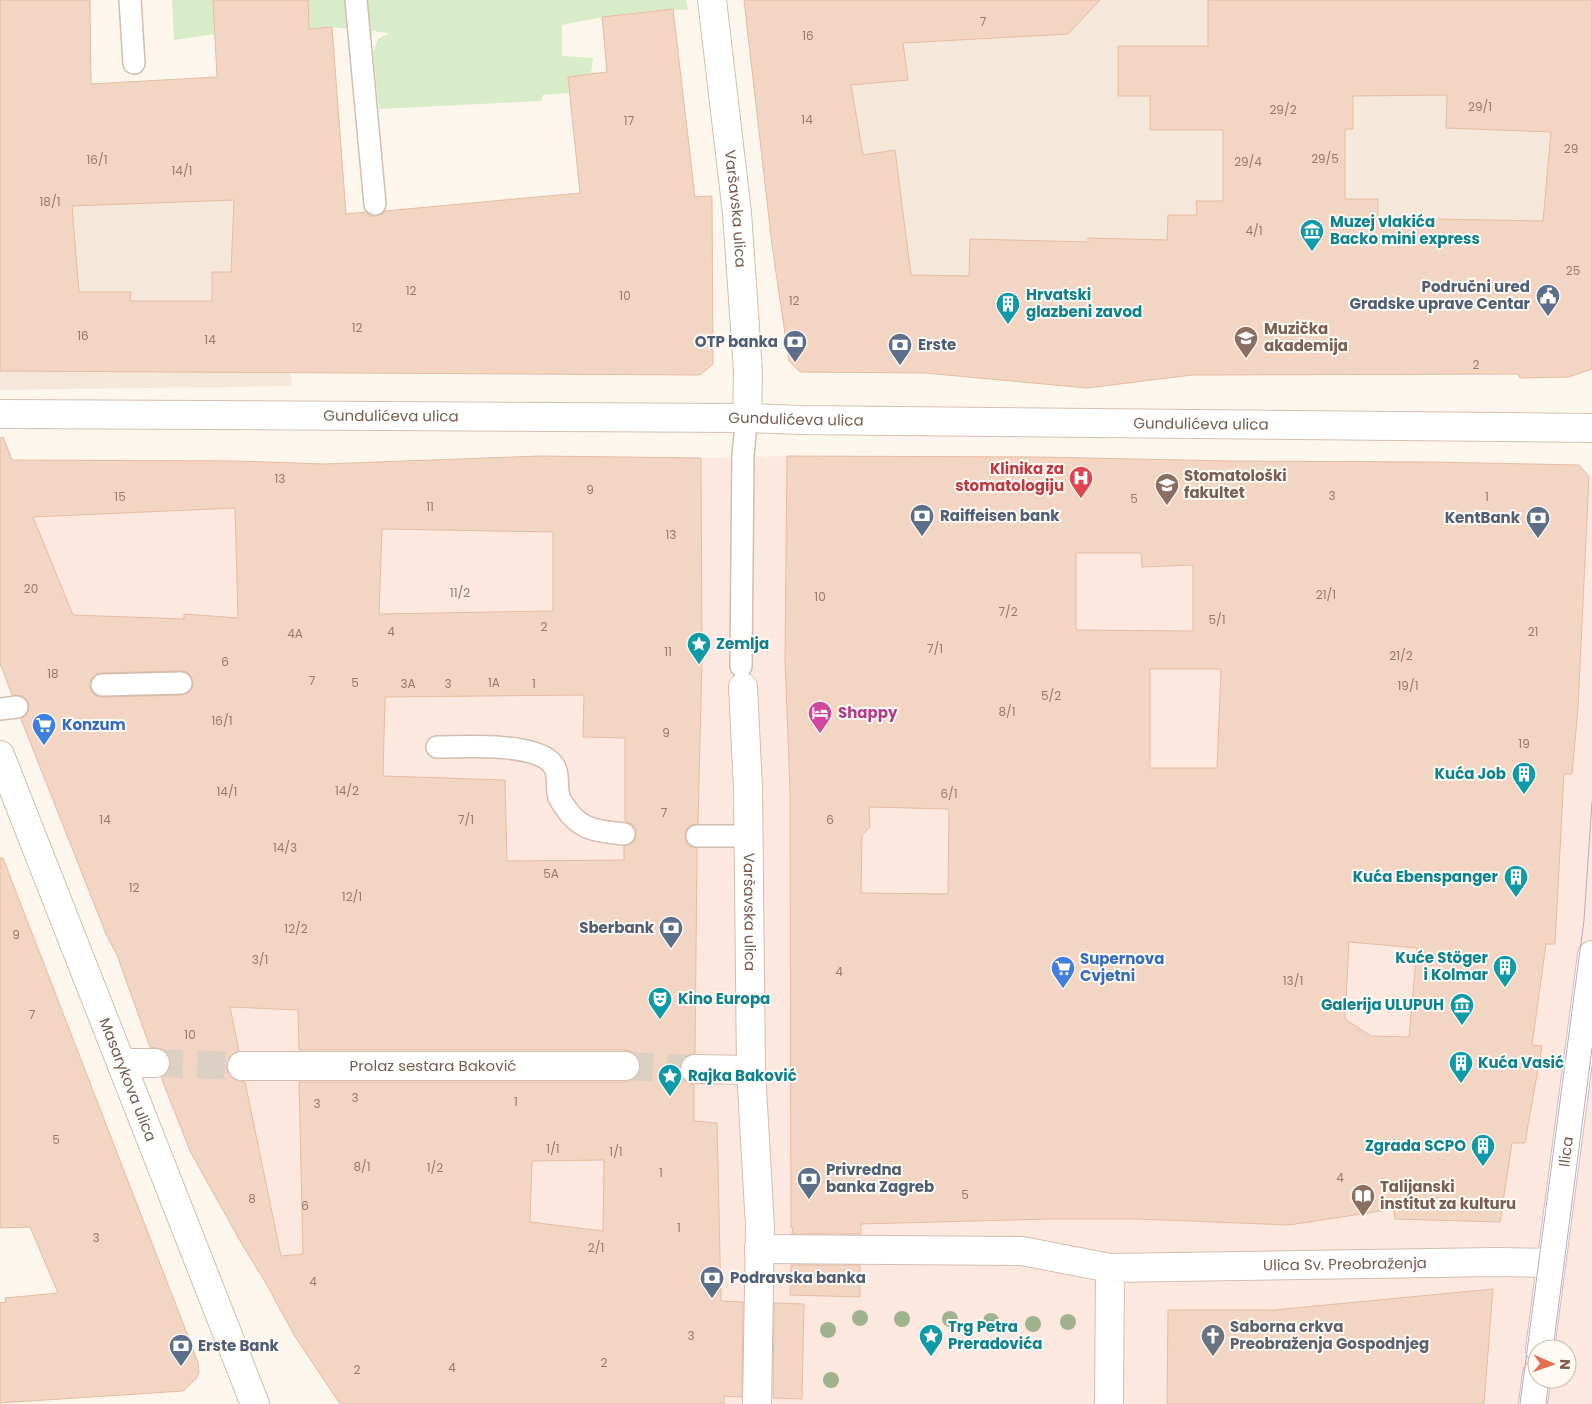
<svg xmlns="http://www.w3.org/2000/svg" width="1592" height="1404" font-family="Poppins,sans-serif">
	<style>
		.residential { fill: #f5e8da }
		.commercial { fill: #fde8e0; fill-rule: evenodd }
		.green { fill: #d8ecc9 }
		.building { fill: #f3d5c3; stroke: #e6bba3; fill-rule: evenodd }
		.lines { fill: none; stroke-linecap: round; stroke-linejoin: round }
		.street-tunnel { stroke: #dcd0c4; stroke-width: 28; stroke-dasharray: 28 14; stroke-linecap: butt }
		.lane-casing { stroke: #d1beb0; stroke-width: 24 }
		.street-casing { stroke: #d1beb0; stroke-width: 30 }
		.secondary-casing { stroke: #d6c0b0; stroke-width: 30 }
		.lane { stroke: #fff; stroke-width: 21 }
		.street { stroke: #fff; stroke-width: 28 }
		.secondary { stroke: #fff; stroke-width: 28 }
		.tram { stroke: #b9a8c9; stroke-width: 1 }
		.tree { fill: #a0b28e }
		.labels { text-anchor: middle; stroke-width: 4; stroke-linejoin: round; paint-order: stroke }
		.number-label { font-size: 12px; fill: #987a6a }
		.street-label { font-size: 15px; fill: #7a5c4d; stroke: #fffaf3 }
		.culture-label { font-size: 15px; font-weight: bold; fill: #0d838f; stroke: #fffaf3; text-anchor: start }
		.service-label { font-size: 15px; font-weight: bold; fill: #4e5e75; stroke: #fffaf3; text-anchor: start }
		.education-label { font-size: 15px; font-weight: bold; fill: #785e54; stroke: #fffaf3; text-anchor: start }
		.health-label { font-size: 15px; font-weight: bold; fill: #be3a42; stroke: #fffaf3; text-anchor: end }
		.hotel-label { font-size: 15px; font-weight: bold; fill: #b23c85; stroke: #fffaf3; text-anchor: start }
		.shop-label { font-size: 15px; font-weight: bold; fill: #366cbe; stroke: #fffaf3; text-anchor: start }
		.worship-label { font-size: 15px; font-weight: bold; fill: #5b616d; stroke: #fffaf3; text-anchor: start }
	</style>
	<rect width="100%" height="100%" fill="#fdf6ec"/>
	<g class="residential">
		<polygon points="744,0 1592,0 1592,364 1585,371 1569,377 1520,378 1518,374 1192,375 1086,388 925,373 800,372 789,361 772,245"/>
		<polygon points="0,76 238,153 231,272 290,371 292,386 0,390"/>
	</g>
	<path class="commercial" d="M 540,456 L 701,458 L 787,456 L 1039,457 L 1231,461 L 1432,462 L 1579,465 L 1588,476 L 1592,477 L 1592,1404 L 340,1404 L 236,1234 L 190,1152 L 155,1063 L 117,955 L 106,934 L 0,663 L 0,460 L 238,461 L 324,464 ZM 1537,1349 L 1567,1349 L 1567,1379 L 1537,1379 Z"/>
	<path class="green" d="M 172,0 L 686,0 L 688,10 C 647,8 602,17 562,25 L 562,56 L 593,58 L 591,74 L 568,77 L 569,93 L 543,95 L 541,101 L 379,109 L 373,52 L 378,39 L 389,33 L 332,27 L 215,34 L 174,40 Z"/>
	<g class="building">
		<path d="M 0,0 L 90,0 L 91,84 L 217,77 L 213,0 L 308,0 L 309,29 L 332,27 L 346,214 L 366,212 L 370,216 L 376,216 L 382,214 L 385,211 L 580,193 L 568,77 L 607,72 L 602,17 L 673,9 L 695,197 L 712,196 L 713,364 L 700,375 L 0,371 ZM 234,200 L 231,272 L 212,272 L 212,301 L 130,301 L 131,292 L 79,292 L 72,206 Z"/>
		<path d="M 744,0 L 1100,0 L 1068,34 L 903,43 L 908,80 L 851,85 L 863,155 L 895,150 L 911,275 L 969,276 L 970,239 L 1088,242 L 1088,238 L 1167,240 L 1168,215 L 1197,215 L 1196,201 L 1223,201 L 1223,130 L 1150,130 L 1150,96 L 1118,96 L 1118,46 L 1208,46 L 1208,0 L 1592,0 L 1592,369 L 1569,377 L 1520,378 L 1518,374 L 1192,375 L 1087,388 L 925,373 L 800,372 L 789,361 L 772,245 ZM 1447,95 L 1446,128 L 1551,132 L 1543,221 L 1378,218 L 1378,199 L 1345,199 L 1345,129 L 1353,129 L 1353,96 Z"/>
		<path d="M 3,437 L 12,460 L 238,461 L 324,464 L 540,456 L 701,458 L 702,658 L 698,824 L 690,825 L 686,830 L 685,836 L 686,843 L 691,847 L 697,848 L 695,1053 L 688,1055 L 682,1061 L 679,1069 L 681,1076 L 687,1082 L 694,1085 L 694,1121 L 717,1123 L 721,1301 L 743,1302 L 742,1397 L 724,1396 L 724,1404 L 340,1404 L 294,1335 L 267,1285 L 243,1246 L 190,1151 L 161,1077 L 169,1070 L 171,1063 L 169,1056 L 162,1049 L 150,1047 L 117,955 L 106,934 L 21,719 L 28,712 L 29,705 L 27,700 L 22,696 L 12,695 L 0,663 L 0,438 ZM 235,508 L 238,618 L 184,614 L 184,619 L 73,615 L 33,517 ZM 382,529 L 553,532 L 553,611 L 379,614 ZM 181,671 L 187,672 L 191,676 L 193,683 L 192,689 L 187,694 L 182,695 L 102,697 L 96,696 L 91,691 L 90,686 L 91,679 L 96,674 L 101,673 ZM 584,695 L 583,737 L 625,738 L 625,821 L 632,824 L 636,829 L 636,835 L 634,842 L 624,846 L 624,860 L 507,861 L 505,780 L 383,776 L 385,697 ZM 230,1007 L 298,1010 L 299,1050 L 625,1050 L 632,1052 L 638,1058 L 641,1066 L 639,1073 L 633,1079 L 625,1082 L 299,1082 L 303,1254 L 281,1256 L 245,1082 L 234,1079 L 228,1073 L 226,1066 L 229,1058 L 234,1053 L 239,1051 ZM 604,1160 L 603,1231 L 530,1222 L 532,1161 Z"/>
		<path d="M 787,456 L 1039,457 L 1231,461 L 1432,462 L 1579,465 L 1589,476 L 1578,708 L 1572,774 L 1564,774 L 1555,944 L 1546,944 L 1532,1045 L 1542,1046 L 1525,1143 L 1512,1143 L 1500,1222 L 1395,1219 L 1394,1209 L 1289,1225 L 1139,1219 L 1049,1219 L 861,1224 L 861,1234 L 792,1234 L 793,1227 L 791,1228 L 790,789 L 785,659 ZM 1076,553 L 1141,553 L 1142,567 L 1193,565 L 1193,631 L 1076,630 ZM 1150,669 L 1221,669 L 1217,768 L 1150,768 ZM 869,807 L 949,809 L 948,894 L 861,893 L 862,835 L 870,827 ZM 1349,942 L 1417,948 L 1409,1037 L 1371,1036 L 1345,1019 Z"/>
		<polygon points="0,858 3,858 198,1362 199,1372 196,1379 183,1391 0,1403 0,1303 6,1302 5,1298 58,1293 30,1227 0,1228"/>
		<polygon points="791,1265 860,1265 860,1297 790,1295"/>
		<polygon points="1493,1289 1484,1404 1167,1404 1168,1310 1274,1310"/>
		<polygon points="774,1303 804,1304 802,1399 773,1398"/>
	</g>
	<g class="lines">
		<g class="street-tunnel">
			<polyline points="155,1063 242,1066"/>
			<polyline points="625,1066 695,1069"/>
		</g>
		<defs>
			<g id="lane">
				<polyline points="130,0 134,63"/>
				<polyline points="356,0 375,204"/>
				<polyline points="741,666 743,454 747,418"/>
				<polyline points="102,685 181,683"/>
				<polyline points="0,709 17,707"/>
				<path d="M 437,747 C 465,747 523,743 547,759 C 562,769 555,783 559,797 C 560,800 563,804 565,807 C 580,831 599,831 624,834"/>
				<polyline points="697,836 749,836"/>
			</g>
			<g id="street">
				<path id="s1" d="M 712,0 L 737,213 L 748,371 L 747,418"/>
				<path id="s2" d="M 743,687 L 748,788 L 751,1070 L 760,1227 L 757,1404"/>
				<path id="s3" d="M 0,755 L 255,1404"/>
				<polyline points="121,1063 155,1063"/>
				<path id="s4" d="M 242,1066 L 625,1066"/>
				<polyline points="695,1069 751,1070"/>
				<polyline points="759,1249 1022,1251 1110,1268"/>
				<path id="s5" d="M 1540,1349 L 1592,955"/>
				<path id="s6" d="M 1109,1404 L 1110,1268 L 1496,1262 L 1551,1263"/>
				<polyline points="1533,1404 1537,1374"/>
			</g>
			<g id="secondary">
				<path id="s7" d="M 0,414 L 747,418 L 801,420 L 1592,428"/>
			</g>
		</defs>
		<use href="#lane" class="lane-casing"/>
		<use href="#street" class="street-casing"/>
		<use href="#secondary" class="secondary-casing"/>
		<use href="#lane" class="lane"/>
		<use href="#street" class="street"/>
		<use href="#secondary" class="secondary"/>
		<g class="tram">
			<polyline points="1553,1349 1592,1048"/>
			<polyline points="1520,1404 1584,920 1592,802"/>
			<polyline points="1546,1404 1549,1379"/>
		</g>
	</g>
	<g class="tree">
		<circle cx="860" cy="1318" r="8"/>
		<circle cx="902" cy="1319" r="8"/>
		<circle cx="950" cy="1319" r="8"/>
		<circle cx="991" cy="1321" r="8"/>
		<circle cx="1068" cy="1322" r="8"/>
		<circle cx="1033" cy="1324" r="8"/>
		<circle cx="828" cy="1330" r="8"/>
		<circle cx="831" cy="1380" r="8"/>
	</g>
	<defs>
		<symbol id="museum-pin" viewBox="-11 -11 22 30"><path d="M0 17L-7.5 6A9.5 9.5 0 1 1 7.5 6Z" fill="#0f9aa8" stroke="#fffaf3"/><path d="M0-6L6-3V-2H-6V-3ZM-5-1h2V3h-2ZM-1-1h2V3h-2ZM3-1h2V3H3ZM-6 4H6V6H-6Z" fill="#fff"/></symbol>
		<symbol id="civic-pin" viewBox="-11 -11 22 30"><path d="M0 17L-7.5 6A9.5 9.5 0 1 1 7.5 6Z" fill="#5c6f8a" stroke="#fffaf3"/><path d="M-.6-6.5H3V-4.5H.6V-3L4-1V1h2V6H-6V1h2V-1L-.6-3ZM-1.2 2.5V6h2.4V2.5Z" fill="#fff"/></symbol>
		<symbol id="building-pin" viewBox="-11 -11 22 30"><path d="M0 17L-7.5 6A9.5 9.5 0 1 1 7.5 6Z" fill="#0f9aa8" stroke="#fffaf3"/><path d="M-4-6H4V6H1V3H-1V6H-4ZM-2.5-4.3h1.7v1.8h-1.7ZM.8-4.3h1.7v1.8H.8ZM-2.5-1h1.7V.8h-1.7ZM.8-1h1.7V.8H.8Z" fill="#fff"/></symbol>
		<symbol id="university-pin" viewBox="-11 -11 22 30"><path d="M0 17L-7.5 6A9.5 9.5 0 1 1 7.5 6Z" fill="#8d6e63" stroke="#fffaf3"/><path d="M0-5L7-2L0 1L-7-2ZM-4 1L0 2.5L4 1V4Q0 6-4 4Z" fill="#fff"/></symbol>
		<symbol id="bank-pin" viewBox="-11 -11 22 30"><path d="M0 17L-7.5 6A9.5 9.5 0 1 1 7.5 6Z" fill="#5c6f8a" stroke="#fffaf3"/><path d="M-6-4H6V4H-6ZM0-2.3a2.3 2.3 0 1 0 0 4.6a2.3 2.3 0 1 0 0-4.6Z" fill="#fff"/></symbol>
		<symbol id="hospital-pin" viewBox="-11 -11 22 30"><path d="M0 17L-7.5 6A9.5 9.5 0 1 1 7.5 6Z" fill="#e0444e" stroke="#fffaf3"/><path d="M-5-5h3v3.5h4V-5h3V5h-3V1.5h-4V5h-3Z" fill="#fff"/></symbol>
		<symbol id="sight-pin" viewBox="-11 -11 22 30"><path d="M0 17L-7.5 6A9.5 9.5 0 1 1 7.5 6Z" fill="#0f9aa8" stroke="#fffaf3"/><path d="M0-6L1.8-2.2L6-1.7L2.9 1.2L3.7 5.4L0 3.3L-3.7 5.4L-2.9 1.2L-6-1.7L-1.8-2.2Z" fill="#fff"/></symbol>
		<symbol id="hotel-pin" viewBox="-11 -11 22 30"><path d="M0 17L-7.5 6A9.5 9.5 0 1 1 7.5 6Z" fill="#d1479c" stroke="#fffaf3"/><path d="M-6-4.5h1.5V1H6V5H4.5V3h-9V5H-6ZM-4 0a1.8 1.8 0 1 1 3.6 0ZM.5 0V-2.5h3Q6-2.5 6 0Z" fill="#fff"/></symbol>
		<symbol id="supermarket-pin" viewBox="-11 -11 22 30"><path d="M0 17L-7.5 6A9.5 9.5 0 1 1 7.5 6Z" fill="#3f7fe0" stroke="#fffaf3"/><path d="M-6-5.5h2.5l.6 2H6L4.5 2H-2.5L-4.4-4H-6ZM-1.5 3.2a1.3 1.3 0 1 0 .1 0ZM3 3.2a1.3 1.3 0 1 0 .1 0Z" fill="#fff"/></symbol>
		<symbol id="theatre-pin" viewBox="-11 -11 22 30"><path d="M0 17L-7.5 6A9.5 9.5 0 1 1 7.5 6Z" fill="#0f9aa8" stroke="#fffaf3"/><path d="M-5-5.5Q0-4 5-5.5V0Q5 5 0 6Q-5 5-5 0ZM-3.3-2.5H-1v1.5H-3.3ZM1-2.5H3.3v1.5H1ZM-2.8 1Q0 5.5 2.8 1Z" fill="#fff"/></symbol>
		<symbol id="library-pin" viewBox="-11 -11 22 30"><path d="M0 17L-7.5 6A9.5 9.5 0 1 1 7.5 6Z" fill="#8d6e63" stroke="#fffaf3"/><path d="M-6-4Q-3-5.5-.7-3.5V5Q-3 3-6 4ZM6-4Q3-5.5 .7-3.5V5Q3 3 6 4Z" fill="#fff"/></symbol>
		<symbol id="church-pin" viewBox="-11 -11 22 30"><path d="M0 17L-7.5 6A9.5 9.5 0 1 1 7.5 6Z" fill="#6b7280" stroke="#fffaf3"/><path d="M-1.2-6h2.4v3.5h3.3v2.4h-3.3V6h-2.4V-.1h-3.3v-2.4h3.3Z" fill="#fff"/></symbol>
	</defs>
	<g fill-rule="evenodd">
		<use href="#museum-pin" x="1298" y="217" width="28" height="38"/>
		<use href="#civic-pin" x="1534" y="282" width="28" height="38"/>
		<use href="#building-pin" x="994" y="290" width="28" height="38"/>
		<use href="#university-pin" x="1232" y="324" width="28" height="38"/>
		<use href="#bank-pin" x="781" y="328" width="28" height="38"/>
		<use href="#bank-pin" x="886" y="331" width="28" height="38"/>
		<use href="#hospital-pin" x="1067" y="464" width="28" height="38"/>
		<use href="#university-pin" x="1153" y="471" width="28" height="38"/>
		<use href="#bank-pin" x="908" y="502" width="28" height="38"/>
		<use href="#bank-pin" x="1524" y="504" width="28" height="38"/>
		<use href="#sight-pin" x="685" y="630" width="28" height="38"/>
		<use href="#hotel-pin" x="806" y="699" width="28" height="38"/>
		<use href="#supermarket-pin" x="30" y="711" width="28" height="38"/>
		<use href="#building-pin" x="1510" y="760" width="28" height="38"/>
		<use href="#building-pin" x="1502" y="863" width="28" height="38"/>
		<use href="#bank-pin" x="657" y="914" width="28" height="38"/>
		<use href="#building-pin" x="1491" y="953" width="28" height="38"/>
		<use href="#supermarket-pin" x="1049" y="954" width="28" height="38"/>
		<use href="#theatre-pin" x="646" y="985" width="28" height="38"/>
		<use href="#museum-pin" x="1448" y="991" width="28" height="38"/>
		<use href="#building-pin" x="1447" y="1049" width="28" height="38"/>
		<use href="#sight-pin" x="656" y="1062" width="28" height="38"/>
		<use href="#building-pin" x="1469" y="1132" width="28" height="38"/>
		<use href="#bank-pin" x="795" y="1165" width="28" height="38"/>
		<use href="#library-pin" x="1349" y="1182" width="28" height="38"/>
		<use href="#bank-pin" x="698" y="1264" width="28" height="38"/>
		<use href="#sight-pin" x="917" y="1322" width="28" height="38"/>
		<use href="#church-pin" x="1199" y="1322" width="28" height="38"/>
		<use href="#bank-pin" x="167" y="1332" width="28" height="38"/>
	</g>
	<g class="labels">
		<g class="number-label">
			<text x="983" y="26">7</text>
			<text x="808" y="40">16</text>
			<text x="1480" y="111">29/1</text>
			<text x="1283" y="114">29/2</text>
			<text x="807" y="124">14</text>
			<text x="629" y="125">17</text>
			<text x="1571" y="153">29</text>
			<text x="1325" y="163">29/5</text>
			<text x="97" y="164">16/1</text>
			<text x="1248" y="166">29/4</text>
			<text x="182" y="175">14/1</text>
			<text x="50" y="206">18/1</text>
			<text x="1254" y="235">4/1</text>
			<text x="1573" y="275">25</text>
			<text x="411" y="295">12</text>
			<text x="625" y="300">10</text>
			<text x="794" y="305">12</text>
			<text x="357" y="332">12</text>
			<text x="83" y="340">16</text>
			<text x="210" y="344">14</text>
			<text x="1476" y="369">2</text>
			<text x="280" y="483">13</text>
			<text x="590" y="494">9</text>
			<text x="1332" y="500">3</text>
			<text x="120" y="501">15</text>
			<text x="1487" y="501">1</text>
			<text x="1134" y="503">5</text>
			<text x="430" y="511">11</text>
			<text x="671" y="539">13</text>
			<text x="31" y="593">20</text>
			<text x="460" y="597">11/2</text>
			<text x="1326" y="599">21/1</text>
			<text x="820" y="601">10</text>
			<text x="1008" y="616">7/2</text>
			<text x="1217" y="624">5/1</text>
			<text x="544" y="631">2</text>
			<text x="391" y="636">4</text>
			<text x="1533" y="636">21</text>
			<text x="295" y="638">4A</text>
			<text x="935" y="653">7/1</text>
			<text x="668" y="656">11</text>
			<text x="1401" y="660">21/2</text>
			<text x="225" y="666">6</text>
			<text x="53" y="678">18</text>
			<text x="312" y="685">7</text>
			<text x="355" y="687">5</text>
			<text x="494" y="687">1A</text>
			<text x="408" y="688">3A</text>
			<text x="448" y="688">3</text>
			<text x="534" y="688">1</text>
			<text x="1408" y="690">19/1</text>
			<text x="1051" y="700">5/2</text>
			<text x="1007" y="716">8/1</text>
			<text x="222" y="725">16/1</text>
			<text x="666" y="737">9</text>
			<text x="1524" y="748">19</text>
			<text x="347" y="795">14/2</text>
			<text x="227" y="796">14/1</text>
			<text x="949" y="798">6/1</text>
			<text x="664" y="817">7</text>
			<text x="105" y="824">14</text>
			<text x="466" y="824">7/1</text>
			<text x="830" y="824">6</text>
			<text x="285" y="852">14/3</text>
			<text x="551" y="878">5A</text>
			<text x="134" y="892">12</text>
			<text x="352" y="901">12/1</text>
			<text x="296" y="933">12/2</text>
			<text x="16" y="939">9</text>
			<text x="260" y="964">3/1</text>
			<text x="839" y="976">4</text>
			<text x="1293" y="985">13/1</text>
			<text x="32" y="1019">7</text>
			<text x="190" y="1039">10</text>
			<text x="355" y="1102">3</text>
			<text x="516" y="1106">1</text>
			<text x="317" y="1108">3</text>
			<text x="56" y="1144">5</text>
			<text x="553" y="1153">1/1</text>
			<text x="616" y="1156">1/1</text>
			<text x="362" y="1171">8/1</text>
			<text x="435" y="1172">1/2</text>
			<text x="661" y="1177">1</text>
			<text x="1340" y="1182">4</text>
			<text x="965" y="1199">5</text>
			<text x="252" y="1203">8</text>
			<text x="305" y="1210">6</text>
			<text x="679" y="1232">1</text>
			<text x="96" y="1242">3</text>
			<text x="596" y="1252">2/1</text>
			<text x="313" y="1286">4</text>
			<text x="691" y="1340">3</text>
			<text x="604" y="1367">2</text>
			<text x="452" y="1372">4</text>
			<text x="357" y="1374">2</text>
		</g>
		<g class="street-label">
			<text dy="5" stroke="none"><textPath href="#s1" startOffset="210">Varšavska ulica</textPath></text>
			<text dy="5" stroke="none"><textPath href="#s7" startOffset="391">Gundulićeva ulica</textPath></text>
			<text dy="5" stroke="none"><textPath href="#s7" startOffset="796">Gundulićeva ulica</textPath></text>
			<text dy="5" stroke="none"><textPath href="#s7" startOffset="1201">Gundulićeva ulica</textPath></text>
			<text dy="5" stroke="none"><textPath href="#s2" startOffset="225">Varšavska ulica</textPath></text>
			<text dy="5" stroke="none"><textPath href="#s4" startOffset="191">Prolaz sestara Baković</textPath></text>
			<text dy="5" stroke="none"><textPath href="#s3" startOffset="349">Masarykova ulica</textPath></text>
			<text dy="5" stroke="none"><textPath href="#s5" startOffset="199">Ilica</textPath></text>
			<text dy="5" stroke="none"><textPath href="#s6" startOffset="371">Ulica Sv. Preobraženja</textPath></text>
		</g>
		<g class="culture-label">
			<text x="1330" y="227">Muzej vlakića<tspan x="1330" dy="17">Backo mini express</tspan></text>
			<text x="1026" y="300">Hrvatski<tspan x="1026" dy="17">glazbeni zavod</tspan></text>
			<text x="716" y="649">Zemlja</text>
			<text x="1506" y="779" text-anchor="end">Kuća Job</text>
			<text x="1498" y="882" text-anchor="end">Kuća Ebenspanger</text>
			<text x="1488" y="963" text-anchor="end">Kuće Stöger<tspan x="1488" dy="17">i Kolmar</tspan></text>
			<text x="678" y="1004">Kino Europa</text>
			<text x="1444" y="1010" text-anchor="end">Galerija ULUPUH</text>
			<text x="1478" y="1068">Kuća Vasić</text>
			<text x="688" y="1081">Rajka Baković</text>
			<text x="1466" y="1151" text-anchor="end">Zgrada SCPO</text>
			<text x="948" y="1332">Trg Petra<tspan x="948" dy="17">Preradovića</tspan></text>
		</g>
		<g class="service-label">
			<text x="1530" y="292" text-anchor="end">Područni ured<tspan x="1530" dy="17">Gradske uprave Centar</tspan></text>
			<text x="778" y="347" text-anchor="end">OTP banka</text>
			<text x="918" y="350">Erste</text>
			<text x="940" y="521">Raiffeisen bank</text>
			<text x="1520" y="523" text-anchor="end">KentBank</text>
			<text x="654" y="933" text-anchor="end">Sberbank</text>
			<text x="826" y="1175">Privredna<tspan x="826" dy="17">banka Zagreb</tspan></text>
			<text x="730" y="1283">Podravska banka</text>
			<text x="198" y="1351">Erste Bank</text>
		</g>
		<g class="education-label">
			<text x="1264" y="334">Muzička<tspan x="1264" dy="17">akademija</tspan></text>
			<text x="1184" y="481">Stomatološki<tspan x="1184" dy="17">fakultet</tspan></text>
			<text x="1380" y="1192">Talijanski<tspan x="1380" dy="17">institut za kulturu</tspan></text>
		</g>
		<g class="health-label">
			<text x="1064" y="474">Klinika za<tspan x="1064" dy="17">stomatologiju</tspan></text>
		</g>
		<g class="hotel-label">
			<text x="838" y="718">Shappy</text>
		</g>
		<g class="shop-label">
			<text x="62" y="730">Konzum</text>
			<text x="1080" y="964">Supernova<tspan x="1080" dy="17">Cvjetni</tspan></text>
		</g>
		<g class="worship-label">
			<text x="1230" y="1332">Saborna crkva<tspan x="1230" dy="17">Preobraženja Gospodnjeg</tspan></text>
		</g>
	</g>
	<g transform="translate(1552 1364) rotate(92)"><circle r="24" fill="#fffaf3" stroke="#cabbb1"/>
	<path d="M0-4L9 19L0 12L-9 19Z" fill="#e76f51"/>
	<text y="-8" font-size="14" font-weight="bold" text-anchor="middle" fill="#7a5c4d">N</text>
	</g>
</svg>
